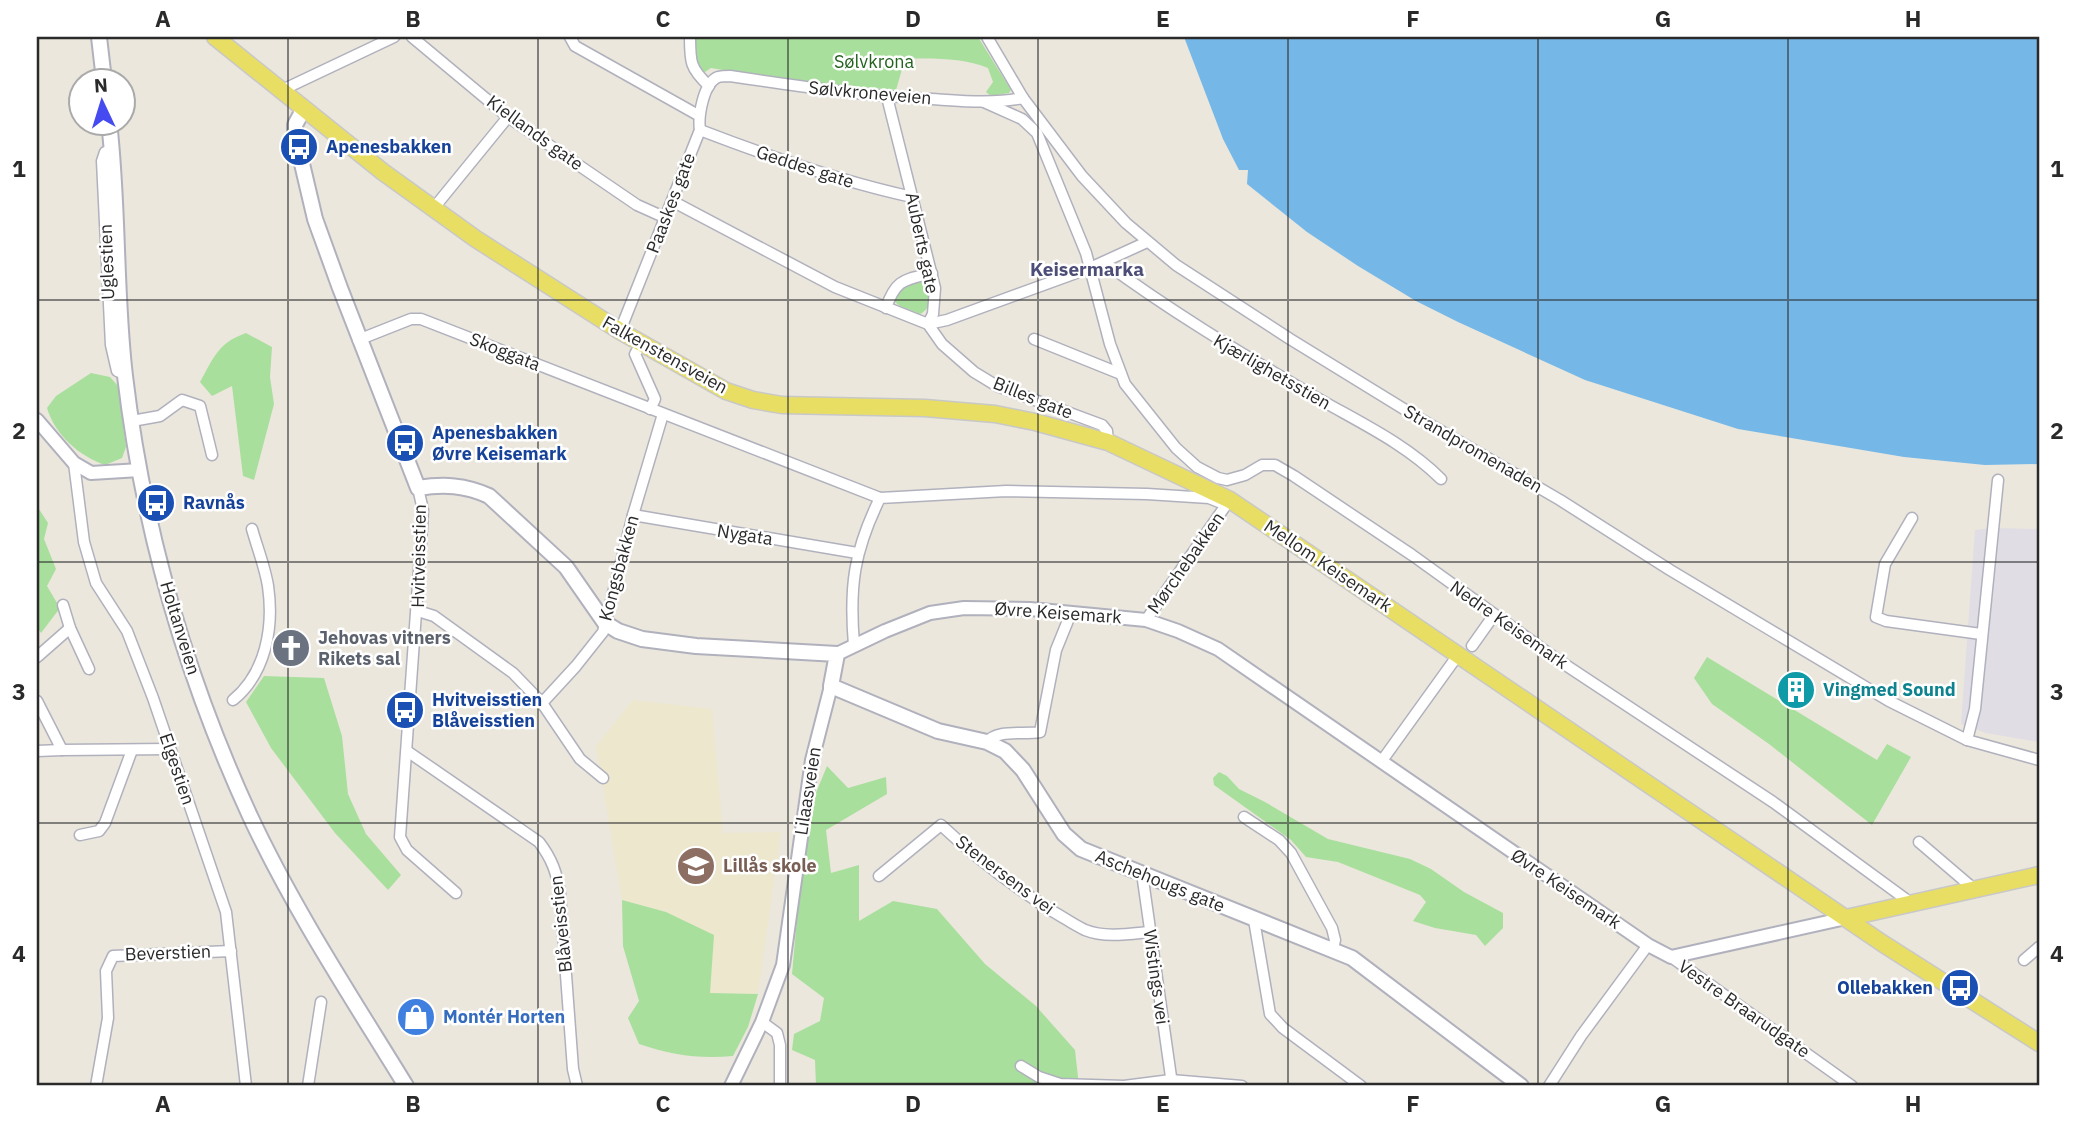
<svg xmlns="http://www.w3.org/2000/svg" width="2076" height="1123" font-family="'IBM Plex Sans',sans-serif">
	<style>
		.industrial { fill: #e0dde4 }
		.education { fill: #ece7cd }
		.green { fill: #a9df9c }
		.water { fill: #75b8e8 }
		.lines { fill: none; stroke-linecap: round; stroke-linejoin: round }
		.minor-casing { stroke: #b0b1bd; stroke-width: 13 }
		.tertiary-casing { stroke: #b0b1bd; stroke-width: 16 }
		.secondary-casing { stroke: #b0b1bd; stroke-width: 18 }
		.primary-casing { stroke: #c8c8c8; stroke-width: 19 }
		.minor { stroke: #fff; stroke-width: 10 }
		.tertiary { stroke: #fff; stroke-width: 12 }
		.secondary { stroke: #fff; stroke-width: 14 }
		.primary { stroke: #e9de64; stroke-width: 16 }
		.grid { fill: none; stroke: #2a2a2a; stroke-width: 2; stroke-opacity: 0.55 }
		.labels { text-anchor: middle; stroke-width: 5; stroke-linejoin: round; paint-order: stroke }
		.park-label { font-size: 18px; fill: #22631e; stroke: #fff }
		.street-label { font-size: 18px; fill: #2a2a2a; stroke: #fff }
		.transit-label { font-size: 18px; font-weight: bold; fill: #164399; stroke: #fff; text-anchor: start }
		.worship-label { font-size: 18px; font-weight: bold; fill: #5b616d; stroke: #fff; text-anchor: start }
		.culture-label { font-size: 18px; font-weight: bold; fill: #0d838f; stroke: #fff; text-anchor: start }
		.education-label { font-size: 18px; font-weight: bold; fill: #785e54; stroke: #fff; text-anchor: start }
		.shop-label { font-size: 18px; font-weight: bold; fill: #366cbe; stroke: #fff; text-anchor: start }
		.neighbourhood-label { font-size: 19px; font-weight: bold; fill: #4d4e78; stroke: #fff }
		.neatline { fill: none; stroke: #2a2a2a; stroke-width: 2.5 }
		.grid-label { font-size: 23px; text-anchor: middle; font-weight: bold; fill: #2a2a2a }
	</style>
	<rect width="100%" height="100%" fill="#ebe7dd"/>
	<polygon class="industrial" points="1992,528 2039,529 2039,742 1986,733 1961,724 1975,530"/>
	<polygon class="education" points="633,700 712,709 723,833 781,832 758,994 710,993 666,912 622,900 596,746"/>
	<g class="green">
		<path d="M 695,37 L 978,37 L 1011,90 L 1009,93 L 991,96 L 986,92 L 993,82 L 988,68 C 963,58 932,58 905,59 L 896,90 L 800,83 L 711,68 L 702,74 L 697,66 Z"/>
		<path d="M 921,281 L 929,287 C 930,298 931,309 920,314 L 900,306 L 895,302 L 898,290 Z"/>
		<path d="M 246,333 L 272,347 L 270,377 L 274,404 L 254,480 L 243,476 L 232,386 L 212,396 L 200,382 C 214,357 218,343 246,333 Z"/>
		<path d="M 91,373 L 110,377 L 118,386 L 126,447 L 122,458 L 105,465 C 79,456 55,435 47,408 L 56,396 Z"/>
		<polygon points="37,506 48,523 44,539 56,569 47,586 60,608 41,633 37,627"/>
		<polygon points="1707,657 1877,760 1887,744 1911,757 1872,825 1769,744 1712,704 1694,678"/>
		<polygon points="264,676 324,678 342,736 348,794 366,834 401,875 388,890 335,833 271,748 246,702"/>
		<polygon points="827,766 848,788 886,777 887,794 826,830 831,873 859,865 859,921 893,901 937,909 985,964 1036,1006 1075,1050 1079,1086 816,1086 815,1060 792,1050 794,1034 820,1021 824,998 792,974 800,886 811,805"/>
		<polygon points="1219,772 1227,776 1239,789 1265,802 1328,839 1410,859 1431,869 1464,892 1503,913 1503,928 1485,946 1476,935 1435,928 1413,921 1426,902 1420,895 1338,862 1306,857 1291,840 1214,785 1213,778"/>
		<path d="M 622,900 L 666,912 L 714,935 L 710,993 L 758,994 L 748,1027 L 733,1056 C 698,1059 672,1055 639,1044 L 628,1018 L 639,1001 L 623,946 Z"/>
	</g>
	<polygon class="water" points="1184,37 2039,37 2039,464 1985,465 1904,457 1738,429 1585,380 1458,322 1416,301 1358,266 1307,232 1247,184 1248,170 1239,170 1223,139"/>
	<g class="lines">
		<defs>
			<g id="minor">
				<polyline points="412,37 508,117 637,205 666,218"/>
				<polyline points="570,37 575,46 698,115"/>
				<path d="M 690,37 C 690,62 690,68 709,86"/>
				<polyline points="987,37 1023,98 1082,176 1126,223 1176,265 1290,339 1412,414 1560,500 1670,570 1889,701 1967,740 2039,760"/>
				<polyline points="280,91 394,37"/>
				<polyline points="887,97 935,288 933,314 928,324"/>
				<polyline points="984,102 1022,119 1037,133 1086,253 1110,344 1125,384 1176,448 1197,467 1218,478 1227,480 1245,475 1262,465 1275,465 1294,476 1412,555 1558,660 1773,802 1911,903"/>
				<path d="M 700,130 C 770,157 839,181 912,197"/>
				<polyline points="113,150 105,152 102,161 111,345 117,371 125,374"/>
				<polyline points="672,201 835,287 928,324 942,344 974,372 997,386 1102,425 1107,431 1108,442"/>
				<polyline points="433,209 508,117"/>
				<path d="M 1104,262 C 1169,310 1237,351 1307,392 C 1352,419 1403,441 1441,479"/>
				<path d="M 886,308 C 896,279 904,280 932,273"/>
				<polyline points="928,324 947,320 1090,268 1147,242"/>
				<path d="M 620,331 L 700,130 C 698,117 703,83 718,77 C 722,76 726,76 730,76 C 797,86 864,96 932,99 C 963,101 993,104 1023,98"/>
				<polyline points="1034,339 1121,374"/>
				<polyline points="358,340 411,319 421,319 880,498"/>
				<polyline points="641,344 635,354 655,399 650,409"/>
				<polyline points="132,421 160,416 182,400 200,406 212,455"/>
				<polyline points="74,463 84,542 96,583 127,631 153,698 226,912 246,1086"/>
				<polyline points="418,488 423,510 422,528 400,837 407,850 456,893"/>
				<polyline points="633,515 857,553"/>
				<polyline points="1912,518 1885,564 1876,617 1886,621 1981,634"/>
				<polyline points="63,605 70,628 89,669"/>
				<polyline points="418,611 434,616 513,673 542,703 580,759 603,778"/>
				<polyline points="1146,620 1226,505"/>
				<path d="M 854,645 C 849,586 854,551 880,498 L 1006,491 L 1147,494 L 1209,498 L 1219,502"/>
				<polyline points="1472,646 1494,615"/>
				<polyline points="37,657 70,628"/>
				<path d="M 233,700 C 266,673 274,627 268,586 C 265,567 257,547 252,529"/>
				<polyline points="37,701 62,750 170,749"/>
				<polyline points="542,703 576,666 603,632 633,515 663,414"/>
				<polyline points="1967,740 1975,709 1998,480"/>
				<path d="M 987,742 C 997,729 1023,735 1040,732 L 1056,650 L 1071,613"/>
				<polyline points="37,751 62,750"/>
				<path d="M 407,751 L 539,842 C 552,859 557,873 560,894 L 573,1069 L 577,1086"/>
				<polyline points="1381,762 1458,655"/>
				<polyline points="1244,817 1279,840 1291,853 1332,928 1335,940 1333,949"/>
				<polyline points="80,835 99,831 105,823 132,750"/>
				<polyline points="1919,842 1974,889"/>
				<polyline points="1142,873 1172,1084"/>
				<path d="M 879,876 L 941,825 C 975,857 1013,886 1052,911 C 1063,917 1074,925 1085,930 C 1105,938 1129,934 1149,932"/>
				<polyline points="1254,920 1270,1014 1283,1028 1361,1086"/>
				<polyline points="1671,957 1852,1086"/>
				<polyline points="2024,960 2039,947"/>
				<polyline points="762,1022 777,1033 780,1045 780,1086"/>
				<polyline points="1021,1066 1039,1077 1060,1084 1124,1086 1171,1080 1242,1086"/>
				<polyline points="96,1086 108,1018 106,971 113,956 231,951"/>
				<polyline points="308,1086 321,1002"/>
				<polyline points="1549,1086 1581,1036 1648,945"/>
			</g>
			<g id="tertiary">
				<polyline points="37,420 74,463 91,473 140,470"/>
				<polyline points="837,654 885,631 930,613 964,608 1030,609 1146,620 1178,631 1218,649 1648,945 1671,957 1846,918"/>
				<polyline points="731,1086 762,1022 783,965 812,760 831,686"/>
			</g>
			<g id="secondary">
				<polyline points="99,37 104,80"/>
				<path d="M 303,110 L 295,125 L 295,134 L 315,219 L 340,288 L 418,488 C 444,484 465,485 489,496 L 566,567 L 605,623 L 618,631 L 642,639 L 696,646 L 837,654 L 831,686 L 938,731 L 987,742 L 1005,751 L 1023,770 L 1064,834 L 1081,849 L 1352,958 L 1521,1086"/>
				<path d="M 109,122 C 119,207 115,292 125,376 C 143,528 186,677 250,816 C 294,910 352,998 406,1086"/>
			</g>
			<g id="primary">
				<polyline points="215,37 383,172 476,239 620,331 726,391 753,400 782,405 925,408 995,414 1035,422 1108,442 1230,500 1882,943 2039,1043"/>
				<polyline points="1846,918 2039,875"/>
			</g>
		</defs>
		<use href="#minor" class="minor-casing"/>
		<use href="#tertiary" class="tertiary-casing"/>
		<use href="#secondary" class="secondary-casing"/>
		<use href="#primary" class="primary-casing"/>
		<use href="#minor" class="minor"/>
		<use href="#tertiary" class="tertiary"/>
		<use href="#secondary" class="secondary"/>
		<use href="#primary" class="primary"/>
	</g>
	<path class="grid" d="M 288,37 L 288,1086M 538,37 L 538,1086M 788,37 L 788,1086M 1038,37 L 1038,1086M 1288,37 L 1288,1086M 1538,37 L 1538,1086M 1788,37 L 1788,1086M 37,300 L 2039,300M 37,562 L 2039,562M 37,823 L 2039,823"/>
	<defs>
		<symbol id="bus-disc" viewBox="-11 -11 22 22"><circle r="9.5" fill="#1a4fb4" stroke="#fff"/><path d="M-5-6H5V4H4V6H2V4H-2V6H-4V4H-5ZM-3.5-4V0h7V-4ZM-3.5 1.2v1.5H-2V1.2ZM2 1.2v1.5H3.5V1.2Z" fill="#fff"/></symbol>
		<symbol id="church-disc" viewBox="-11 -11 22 22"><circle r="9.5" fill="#6b7280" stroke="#fff"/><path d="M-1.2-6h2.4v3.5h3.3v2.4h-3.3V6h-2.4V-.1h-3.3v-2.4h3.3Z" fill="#fff"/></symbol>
		<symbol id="building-disc" viewBox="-11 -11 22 22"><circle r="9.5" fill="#0f9aa8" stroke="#fff"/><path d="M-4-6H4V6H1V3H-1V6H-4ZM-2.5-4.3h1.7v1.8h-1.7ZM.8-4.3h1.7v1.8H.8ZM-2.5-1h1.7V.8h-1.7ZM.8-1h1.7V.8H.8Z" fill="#fff"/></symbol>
		<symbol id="school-disc" viewBox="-11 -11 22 22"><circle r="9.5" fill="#8d6e63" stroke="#fff"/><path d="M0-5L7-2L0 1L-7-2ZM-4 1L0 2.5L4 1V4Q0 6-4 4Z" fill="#fff"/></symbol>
		<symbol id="shop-disc" viewBox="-11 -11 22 22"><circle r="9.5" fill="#3f7fe0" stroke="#fff"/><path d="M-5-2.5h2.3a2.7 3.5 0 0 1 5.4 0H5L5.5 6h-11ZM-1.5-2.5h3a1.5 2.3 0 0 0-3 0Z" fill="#fff"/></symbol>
	</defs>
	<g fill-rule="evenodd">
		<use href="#bus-disc" x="277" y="125" width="44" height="44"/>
		<use href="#bus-disc" x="383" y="421" width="44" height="44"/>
		<use href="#bus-disc" x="134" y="481" width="44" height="44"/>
		<use href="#church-disc" x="269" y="626" width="44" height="44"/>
		<use href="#building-disc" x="1774" y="668" width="44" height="44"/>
		<use href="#bus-disc" x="383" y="688" width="44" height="44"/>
		<use href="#school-disc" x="674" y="844" width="44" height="44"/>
		<use href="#bus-disc" x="1938" y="966" width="44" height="44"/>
		<use href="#shop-disc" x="394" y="995" width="44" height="44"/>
	</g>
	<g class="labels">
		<g class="park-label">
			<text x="874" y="68">Sølvkrona</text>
		</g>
		<g class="street-label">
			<text transform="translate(870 93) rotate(5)" y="6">Sølvkroneveien</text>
			<text transform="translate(535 133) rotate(36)" y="6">Kiellands gate</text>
			<text transform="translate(805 167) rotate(18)" y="6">Geddes gate</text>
			<text transform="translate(671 203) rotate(-69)" y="6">Paaskes gate</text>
			<text transform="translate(922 243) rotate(78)" y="6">Auberts gate</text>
			<text transform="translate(107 262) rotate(-92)" y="6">Uglestien</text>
			<text transform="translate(505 352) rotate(22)" y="6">Skoggata</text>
			<text transform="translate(665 355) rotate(29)" y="6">Falkenstensveien</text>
			<text transform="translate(1272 372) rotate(30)" y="6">Kjærlighetsstien</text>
			<text transform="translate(1033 398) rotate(22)" y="6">Billes gate</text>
			<text transform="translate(1473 449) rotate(30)" y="6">Strandpromenaden</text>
			<text transform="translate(745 535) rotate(9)" y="6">Nygata</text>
			<text transform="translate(419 556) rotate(-89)" y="6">Hvitveisstien</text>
			<text transform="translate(1186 563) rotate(-55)" y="6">Mørchebakken</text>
			<text transform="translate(1328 566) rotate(34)" y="6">Mellom Keisemark</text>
			<text transform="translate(619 568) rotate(-75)" y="6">Kongsbakken</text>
			<text transform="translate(1058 613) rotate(4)" y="6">Øvre Keisemark</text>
			<text transform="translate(1509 625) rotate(35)" y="6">Nedre Keisemark</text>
			<text transform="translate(180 628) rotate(73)" y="6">Holtanveien</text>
			<text transform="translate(177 769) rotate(71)" y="6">Elgestien</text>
			<text transform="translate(808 791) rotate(-81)" y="6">Lilaasveien</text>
			<text transform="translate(1005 875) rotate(37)" y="6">Stenersens vei</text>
			<text transform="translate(1160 881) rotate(22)" y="6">Aschehougs gate</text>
			<text transform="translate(1566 889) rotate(34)" y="6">Øvre Keisemark</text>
			<text transform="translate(561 924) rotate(-96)" y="6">Blåveisstien</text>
			<text transform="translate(168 953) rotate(-2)" y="6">Beverstien</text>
			<text transform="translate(1156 977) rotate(82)" y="6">Wistings vei</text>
			<text transform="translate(1744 1009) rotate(35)" y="6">Vestre Braarudgate</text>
		</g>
		<g class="transit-label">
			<text x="326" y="153">Apenesbakken</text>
			<text x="432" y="439">Apenesbakken<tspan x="432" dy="21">Øvre Keisemark</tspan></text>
			<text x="183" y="509">Ravnås</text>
			<text x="432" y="706">Hvitveisstien<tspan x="432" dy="21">Blåveisstien</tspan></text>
			<text x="1933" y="994" text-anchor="end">Ollebakken</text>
		</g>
		<g class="worship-label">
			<text x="318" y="644">Jehovas vitners<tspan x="318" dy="21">Rikets sal</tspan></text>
		</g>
		<g class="culture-label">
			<text x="1823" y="696">Vingmed Sound</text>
		</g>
		<g class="education-label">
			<text x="723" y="872">Lillås skole</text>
		</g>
		<g class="shop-label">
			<text x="443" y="1023">Montér Horten</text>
		</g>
		<g class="neighbourhood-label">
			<text x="1087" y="276">Keisermarka</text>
		</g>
	</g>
	<rect width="2076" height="1123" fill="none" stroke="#ffffff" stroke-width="77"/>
	<g transform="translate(102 102) rotate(356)"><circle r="33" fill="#ffffff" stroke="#aaaaaa" stroke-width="2"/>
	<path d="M0-5L12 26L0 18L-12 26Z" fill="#454bf0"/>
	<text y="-10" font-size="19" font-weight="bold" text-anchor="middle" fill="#2a2a2a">N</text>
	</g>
	<rect x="38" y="38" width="2000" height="1046" class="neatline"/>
	<g class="grid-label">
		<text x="163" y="27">A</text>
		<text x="413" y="27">B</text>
		<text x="663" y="27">C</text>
		<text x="913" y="27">D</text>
		<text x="1163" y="27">E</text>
		<text x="1413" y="27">F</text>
		<text x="1663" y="27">G</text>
		<text x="1913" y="27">H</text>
		<text x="19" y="177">1</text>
		<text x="2057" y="177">1</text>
		<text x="19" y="439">2</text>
		<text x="2057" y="439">2</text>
		<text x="19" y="700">3</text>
		<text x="2057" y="700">3</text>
		<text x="19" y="962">4</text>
		<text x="2057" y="962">4</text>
		<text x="163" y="1112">A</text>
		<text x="413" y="1112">B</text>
		<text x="663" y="1112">C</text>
		<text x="913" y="1112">D</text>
		<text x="1163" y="1112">E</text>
		<text x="1413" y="1112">F</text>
		<text x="1663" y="1112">G</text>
		<text x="1913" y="1112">H</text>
	</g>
</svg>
